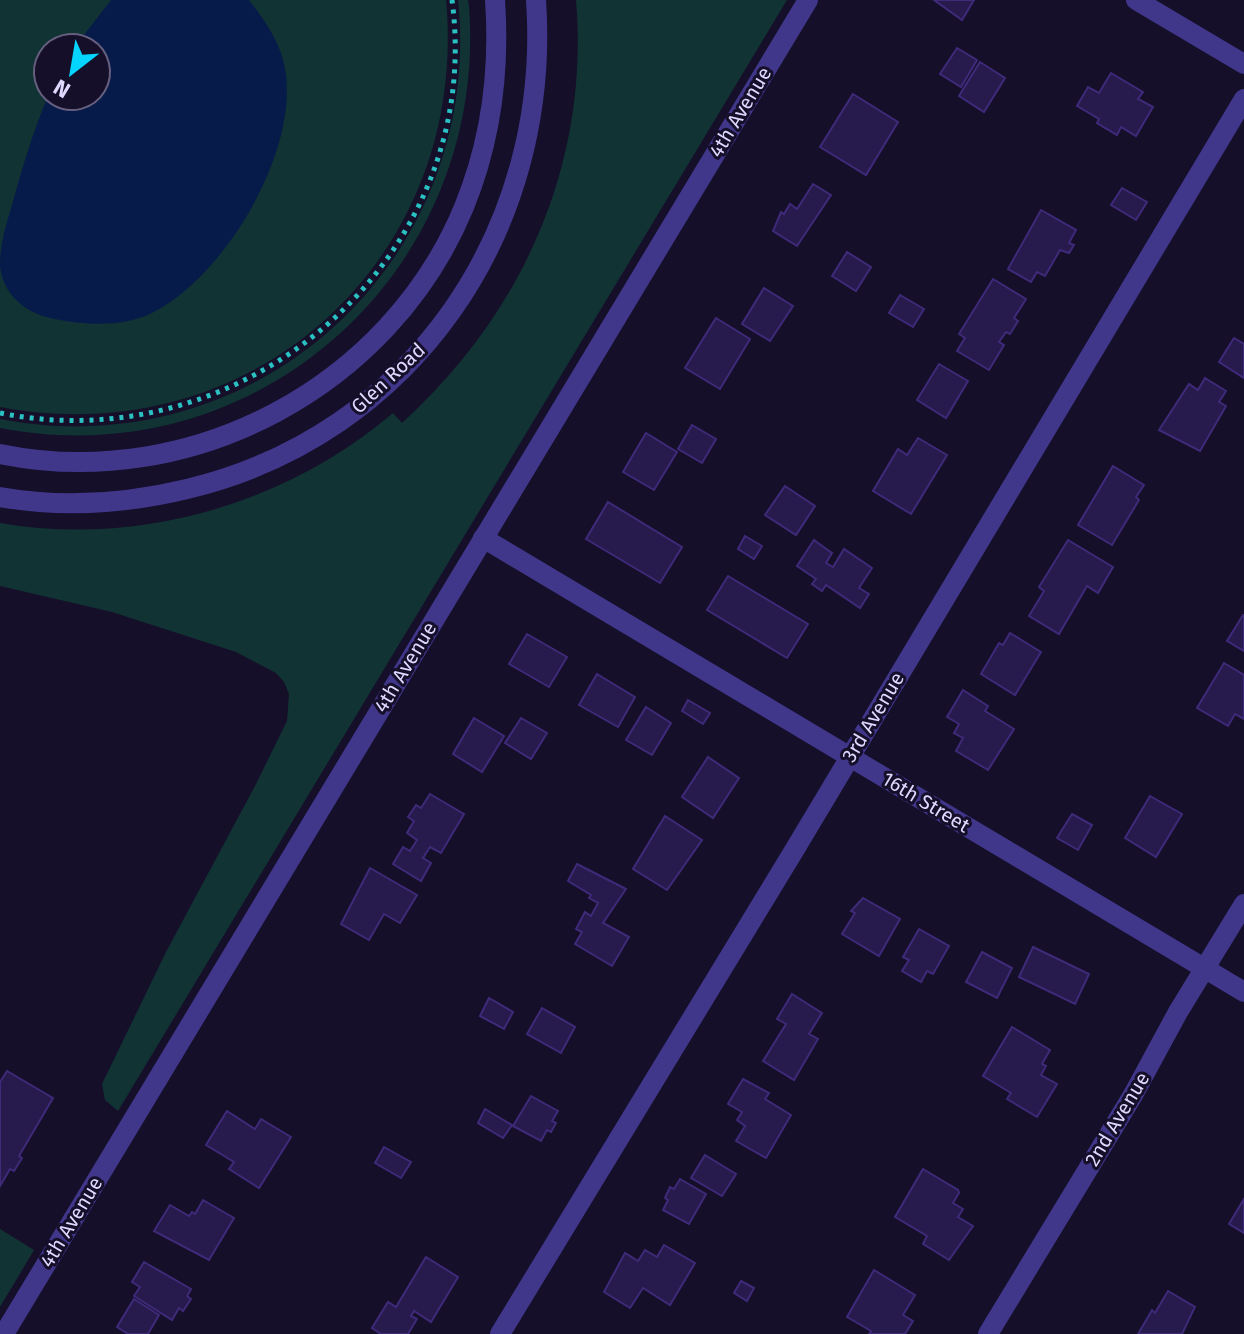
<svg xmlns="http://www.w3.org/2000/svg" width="1244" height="1334" font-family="'Fira Sans',sans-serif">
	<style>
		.green { fill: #113334; fill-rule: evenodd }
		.water { fill: #071b4a }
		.building { fill: #271a4c; stroke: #3f2a79; stroke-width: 2 }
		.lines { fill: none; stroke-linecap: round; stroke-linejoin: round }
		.path { stroke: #29c1c2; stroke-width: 5; stroke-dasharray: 4 6; stroke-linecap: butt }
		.minor { stroke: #40378b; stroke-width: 20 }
		.tertiary { stroke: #40378b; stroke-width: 20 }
		.labels { text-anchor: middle; stroke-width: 6; stroke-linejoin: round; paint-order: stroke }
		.street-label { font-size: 20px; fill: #dfd8ff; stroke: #150f2a }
	</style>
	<rect width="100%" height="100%" fill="#150f2a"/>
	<g class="green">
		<path d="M 0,0 L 446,0 C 470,257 254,455 0,407 ZM 48,48 L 96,48 L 96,96 L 48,96 Z"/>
		<path d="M 458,0 L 468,0 L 469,6 C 489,268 260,478 0,428 L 0,419 C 257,469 485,259 458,0 Z"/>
		<path d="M 576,0 L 787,0 L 118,1111 L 105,1100 L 102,1084 L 166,952 L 255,786 L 287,721 L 289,694 L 284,682 L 276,673 L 236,652 L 112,612 L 0,586 L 0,523 C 139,547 286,504 393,413 L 402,423 C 522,314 590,164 576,0 Z"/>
		<polygon points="0,1229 34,1250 0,1307"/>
	</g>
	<path class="water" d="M 111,0 L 249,0 C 266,22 283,46 286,75 C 296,156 224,277 152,313 C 122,328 82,325 50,318 C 24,312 2,293 0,265 C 0,244 6,225 12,205 C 22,168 33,132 48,96 L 96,96 L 96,48 L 74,48 Z"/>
	<g class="building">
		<polygon points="934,0 974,0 962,20"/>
		<polygon points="957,48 977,60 961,87 940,74"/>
		<polygon points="980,62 1005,78 984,112 959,96"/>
		<polygon points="1111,73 1143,92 1138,99 1153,107 1136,136 1121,127 1117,135 1097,123 1099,119 1077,106 1088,87 1099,93"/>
		<polygon points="853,94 898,122 866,175 820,147"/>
		<polygon points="813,184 831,195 797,246 773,231 781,212 784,214 790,204 797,209"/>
		<polygon points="1122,188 1147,202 1136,220 1111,205"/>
		<polygon points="1041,210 1076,230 1069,243 1074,245 1069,253 1060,250 1045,276 1037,272 1031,282 1008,269"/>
		<polygon points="847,252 871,267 856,291 832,276"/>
		<polygon points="993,279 1026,299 1014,318 1018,321 1010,334 1006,332 999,342 1004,345 989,370 957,351 965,338 959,334"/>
		<polygon points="764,288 793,306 770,341 742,324"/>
		<polygon points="900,295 924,309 913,327 889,313"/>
		<polygon points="716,318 750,339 720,389 685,368"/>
		<polygon points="1234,338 1244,344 1244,378 1219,362"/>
		<polygon points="939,364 968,381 946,418 917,400"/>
		<polygon points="1205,378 1226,391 1219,402 1226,406 1200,451 1159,430 1189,384 1198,390"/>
		<polygon points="692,425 716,439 702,463 678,449"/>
		<polygon points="646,433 677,452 654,490 623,472"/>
		<polygon points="918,438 947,455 911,514 873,491 898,449 907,455"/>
		<polygon points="1113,466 1144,485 1136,497 1139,500 1112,545 1078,525"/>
		<polygon points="785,486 815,506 796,535 765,515"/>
		<polygon points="608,502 682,547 660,583 586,539"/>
		<polygon points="745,536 762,546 754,559 738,549"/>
		<polygon points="814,540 832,553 826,563 833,567 844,549 872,568 859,588 869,594 860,608 826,585 822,591 812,584 816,579 797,566"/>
		<polygon points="1068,540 1113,567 1098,593 1087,586 1059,634 1029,616 1044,591 1039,587"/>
		<polygon points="728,576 808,624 787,658 707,610"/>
		<polygon points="1243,615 1244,616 1244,651 1227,641"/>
		<polygon points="1010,633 1041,652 1015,695 981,674 999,643 1003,645"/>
		<polygon points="527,634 567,657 549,687 509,664"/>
		<polygon points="1224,663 1244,675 1244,719 1235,714 1228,726 1197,708"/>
		<polygon points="597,674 635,697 618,727 579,705"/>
		<polygon points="963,690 988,706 985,711 1014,729 988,770 956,751 963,738 954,733 959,724 947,717"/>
		<polygon points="688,700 710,713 703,724 682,711"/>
		<polygon points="646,707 671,723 652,755 626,740"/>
		<polygon points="474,718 504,736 482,772 453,754"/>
		<polygon points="521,718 547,733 531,759 505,743"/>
		<polygon points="708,757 739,778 713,818 682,797"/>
		<polygon points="430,794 464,814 441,853 430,847 423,858 431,863 421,881 393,864 403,847 410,851 417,840 407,833 414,821 408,817 416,805 421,808"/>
		<polygon points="1150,796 1182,814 1156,857 1125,838"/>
		<polygon points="1072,814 1092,825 1078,850 1057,838"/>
		<polygon points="665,816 702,840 667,890 633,869"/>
		<polygon points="577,864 626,889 603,923 629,937 612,966 575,944 582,932 576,929 585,912 591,916 598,903 589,898 591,895 568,881"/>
		<polygon points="370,868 417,895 400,923 384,914 369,940 341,924"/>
		<polygon points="863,898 900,919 879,956 842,934 855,913 851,911"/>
		<polygon points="919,929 949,946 933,974 927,971 921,982 902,971 909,960 903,957"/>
		<polygon points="1033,947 1089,974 1075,1004 1019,977"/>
		<polygon points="982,952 1012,968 997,998 966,982"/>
		<polygon points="792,994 822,1013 809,1034 818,1039 794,1080 763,1061 786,1024 777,1019"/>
		<polygon points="489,998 513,1012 504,1029 480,1016"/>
		<polygon points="542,1008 575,1027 561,1053 527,1034"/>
		<polygon points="1012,1027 1050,1050 1042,1064 1046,1066 1041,1075 1057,1084 1037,1117 1007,1099 1011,1093 983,1076"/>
		<polygon points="7,1071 53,1098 19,1156 22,1158 14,1171 10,1169 0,1186 0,1082"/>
		<polygon points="743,1079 769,1093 765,1099 791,1115 766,1158 736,1141 745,1126 737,1120 742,1112 728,1104"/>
		<polygon points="531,1096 558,1111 552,1121 556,1123 551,1132 547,1130 541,1141 513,1126"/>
		<polygon points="485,1109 512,1125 503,1138 478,1123"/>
		<polygon points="227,1111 255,1129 261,1119 291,1137 259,1188 229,1169 234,1162 206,1145"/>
		<polygon points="384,1147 411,1162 401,1178 375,1163"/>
		<polygon points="705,1155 736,1174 722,1196 691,1178"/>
		<polygon points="923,1169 958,1190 959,1193 953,1203 963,1209 958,1217 973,1226 949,1260 923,1244 927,1236 895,1217"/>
		<polygon points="680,1179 706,1194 689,1224 663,1210 668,1200 665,1198 670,1187 674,1189"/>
		<polygon points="1244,1199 1244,1233 1229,1224"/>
		<polygon points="203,1200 234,1218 209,1260 154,1231 170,1205 189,1216 192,1212 195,1214"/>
		<polygon points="664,1245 695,1263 670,1305 643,1288 630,1308 604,1292 625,1253 638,1261 645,1250 657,1257"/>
		<polygon points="426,1257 458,1277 431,1322 414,1311 411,1316 417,1319 408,1334 381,1334 372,1328 388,1302 396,1307"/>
		<polygon points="144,1262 191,1289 187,1296 191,1299 183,1311 179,1308 172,1320 134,1296 140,1287 132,1282"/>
		<polygon points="874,1270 915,1295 903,1315 913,1321 905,1334 869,1334 871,1331 847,1317"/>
		<polygon points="741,1281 754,1288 747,1301 734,1293"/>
		<polygon points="1168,1291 1195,1307 1182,1334 1138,1334 1152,1310 1155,1313"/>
		<polygon points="134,1299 159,1315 148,1334 128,1334 117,1327"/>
	</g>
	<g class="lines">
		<path class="path" d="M 0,413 C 247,463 486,255 452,0"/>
		<g class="minor">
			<polyline points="1136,0 1244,64"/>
			<polyline points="483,538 1244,992"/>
			<polyline points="4,1334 808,0"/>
			<polyline points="500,1334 795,849 1244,99"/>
			<polyline points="988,1334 1133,1095 1178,1012 1244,904"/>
		</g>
		<g class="tertiary">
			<path d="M 0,454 C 190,493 390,387 464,207 C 491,141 500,71 495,0"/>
			<path d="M 0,497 C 62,508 125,504 187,489 C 413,435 552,229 536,0"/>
		</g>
	</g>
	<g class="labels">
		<g class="street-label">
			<text transform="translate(740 112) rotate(-59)" y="7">4th Avenue</text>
			<text transform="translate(388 378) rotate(-43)" y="7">Glen Road</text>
			<text transform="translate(405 667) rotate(-59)" y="7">4th Avenue</text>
			<text transform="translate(873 717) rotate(-59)" y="7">3rd Avenue</text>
			<text transform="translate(926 802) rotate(31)" y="7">16th Street</text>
			<text transform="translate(1117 1119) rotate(-59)" y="7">2nd Avenue</text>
			<text transform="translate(71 1222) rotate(-59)" y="7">4th Avenue</text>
		</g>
	</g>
	<g transform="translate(72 72) rotate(211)"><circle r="38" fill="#150f2a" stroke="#665f7f" stroke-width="2"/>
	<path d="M0-6L14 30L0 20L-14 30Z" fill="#04d5ff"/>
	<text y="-12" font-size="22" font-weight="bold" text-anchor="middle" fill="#dfd8ff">N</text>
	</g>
</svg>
